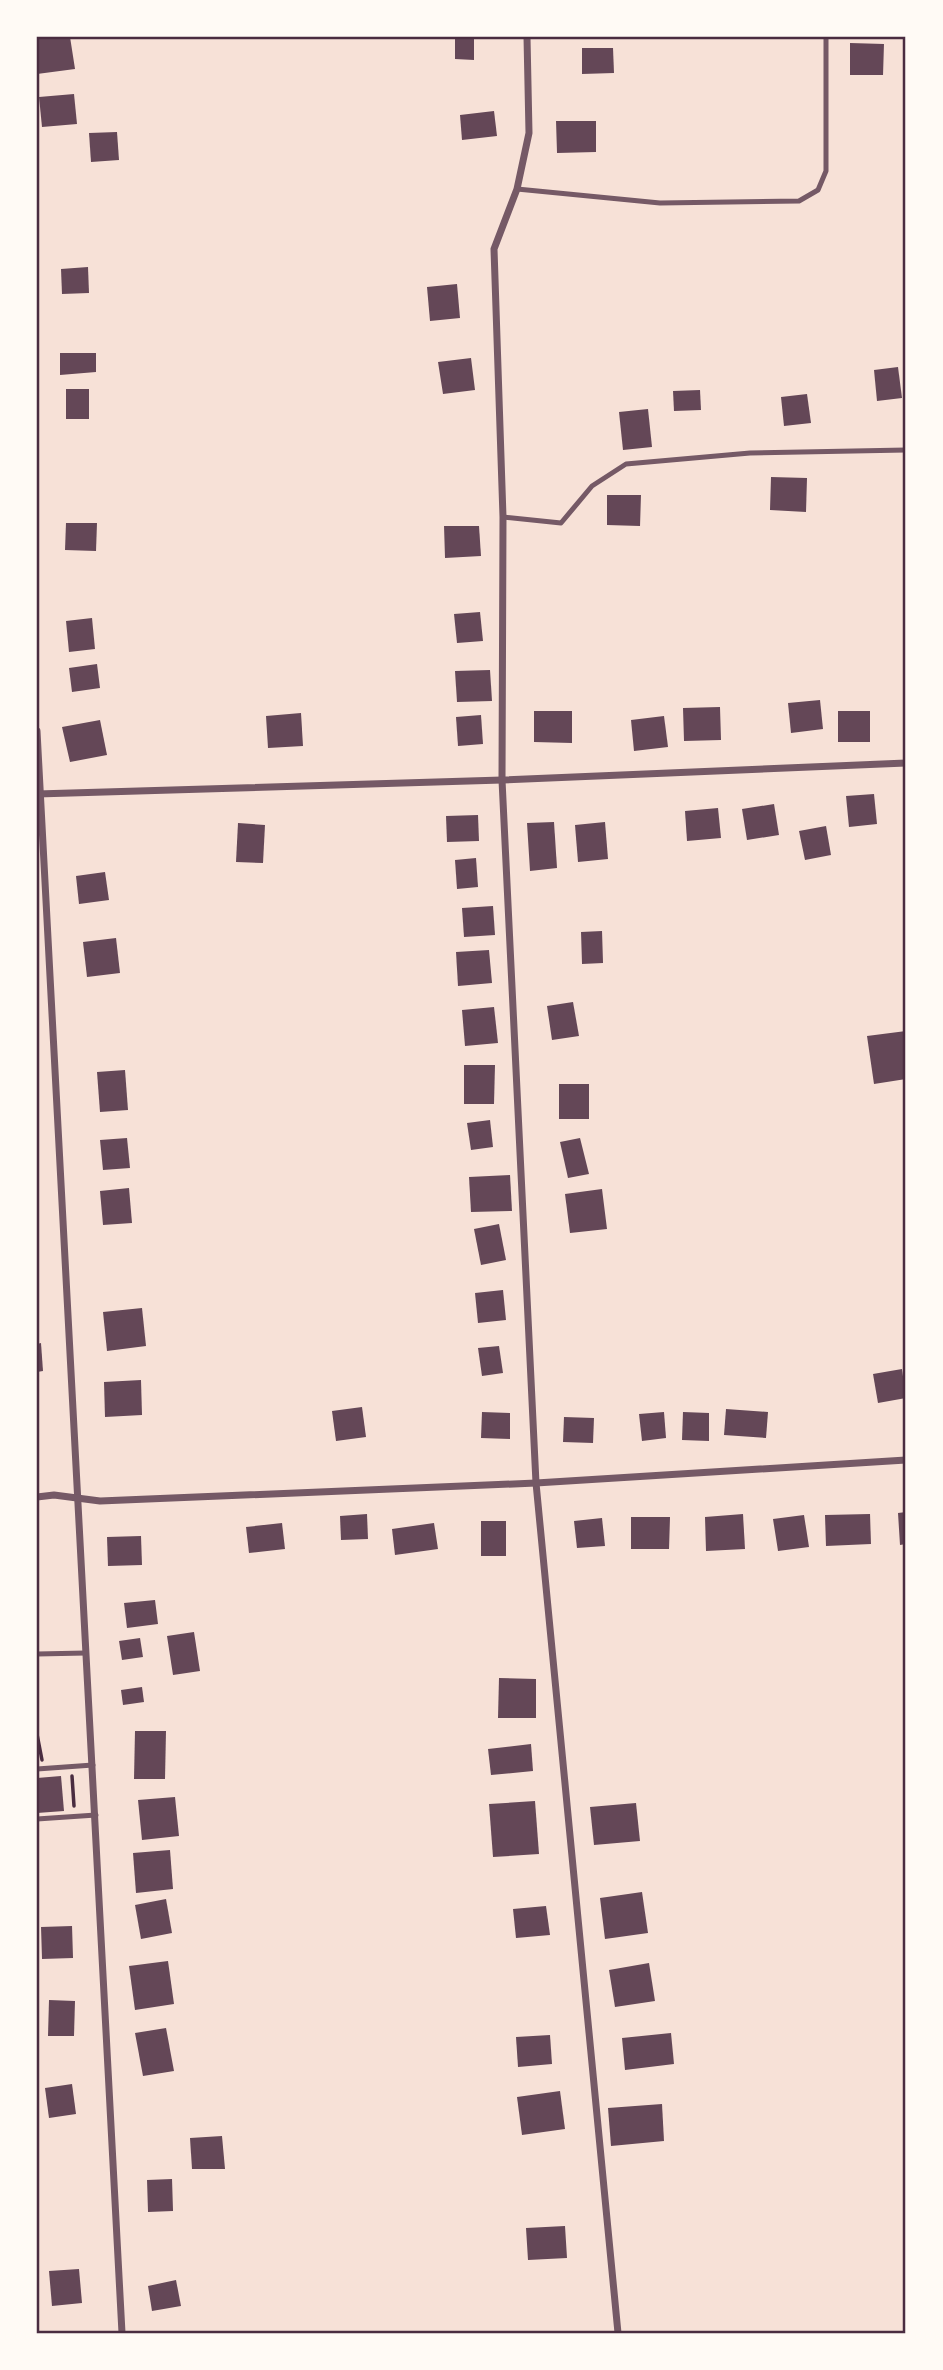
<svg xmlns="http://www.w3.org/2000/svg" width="943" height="2370" font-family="'DejaVu Sans',sans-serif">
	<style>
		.building { fill: #644757 }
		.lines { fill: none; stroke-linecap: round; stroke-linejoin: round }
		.path { stroke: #4a2c40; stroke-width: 3.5 }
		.service { stroke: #755966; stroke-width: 5 }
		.minor { stroke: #755966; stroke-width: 7 }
		.neatline { fill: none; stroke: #4a2c40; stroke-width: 2.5 }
	</style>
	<rect width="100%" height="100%" fill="#f7e1d7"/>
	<g class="building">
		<polygon points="54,37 70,37 75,69 37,74 37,39"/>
		<polygon points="455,38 474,38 474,60 455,59"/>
		<polygon points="850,43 884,44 883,75 850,75"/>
		<polygon points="582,48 613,48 614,73 582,74"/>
		<polygon points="74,94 77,124 42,127 39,97"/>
		<polygon points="494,111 497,136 462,140 460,115"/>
		<polygon points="556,121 596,121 596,152 557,153"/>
		<polygon points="117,132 119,160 91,162 89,133"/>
		<polygon points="88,267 89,293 62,294 61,269"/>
		<polygon points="457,284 460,318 430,321 427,287"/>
		<polygon points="60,353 96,353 96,372 60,375"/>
		<polygon points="471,358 475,390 443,394 438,362"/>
		<polygon points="898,367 902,398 877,401 874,370"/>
		<rect x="66" y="389" width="23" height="30"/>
		<polygon points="700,390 701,410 674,411 673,391"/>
		<polygon points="807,394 811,423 784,426 781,397"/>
		<polygon points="648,409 652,447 623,450 619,412"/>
		<polygon points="771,477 807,478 806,512 770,510"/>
		<polygon points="607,495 641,495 640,526 607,525"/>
		<polygon points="66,523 97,523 96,551 65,550"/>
		<polygon points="444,526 479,526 481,556 445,558"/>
		<polygon points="480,612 483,641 457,643 454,614"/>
		<polygon points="92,618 95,649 69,652 66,621"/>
		<polygon points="97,664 100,688 72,692 69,668"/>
		<polygon points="490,670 492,701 457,702 455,671"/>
		<polygon points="820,700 823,729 791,733 788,703"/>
		<polygon points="720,707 721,740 684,741 683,708"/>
		<polygon points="534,711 572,711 572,743 534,742"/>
		<rect x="838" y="711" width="32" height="31"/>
		<polygon points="301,713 303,746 268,748 266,716"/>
		<polygon points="481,715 483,744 458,746 456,717"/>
		<polygon points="664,716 668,747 634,751 631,720"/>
		<polygon points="100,720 107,755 70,762 62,727"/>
		<polygon points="874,794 877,824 849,827 846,796"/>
		<polygon points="774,804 779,835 747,840 742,809"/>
		<polygon points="718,808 721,838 687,841 685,811"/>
		<polygon points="478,815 479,841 447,842 446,816"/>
		<polygon points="554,822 557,868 530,871 527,823"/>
		<polygon points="605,822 608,859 578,862 575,825"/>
		<polygon points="238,823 265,825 263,863 236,862"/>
		<polygon points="826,826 831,855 805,860 799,831"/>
		<polygon points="476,858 478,887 457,889 455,860"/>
		<polygon points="105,872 109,900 79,904 76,876"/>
		<polygon points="493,906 495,935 464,937 462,908"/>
		<polygon points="602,931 603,963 582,964 581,932"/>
		<polygon points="116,938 120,973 87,977 83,942"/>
		<polygon points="489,950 492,983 458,986 456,952"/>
		<polygon points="573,1002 579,1036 552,1040 547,1006"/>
		<polygon points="494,1007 498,1043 465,1046 462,1010"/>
		<polygon points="906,1031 906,1079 874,1084 867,1036"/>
		<polygon points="464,1065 495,1065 494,1104 464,1104"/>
		<polygon points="125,1070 128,1110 100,1112 97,1072"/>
		<rect x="559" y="1084" width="30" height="35"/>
		<polygon points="490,1120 493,1147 471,1150 467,1123"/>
		<polygon points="127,1138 130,1168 103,1170 100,1140"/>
		<polygon points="580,1138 589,1174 568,1178 560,1142"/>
		<polygon points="510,1175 512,1211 471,1212 469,1177"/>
		<polygon points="129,1188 132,1223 103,1225 100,1191"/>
		<polygon points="602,1189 607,1229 570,1233 565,1194"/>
		<polygon points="499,1224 506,1260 481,1265 474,1229"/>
		<polygon points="503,1290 506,1320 478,1323 475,1293"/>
		<polygon points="142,1308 146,1346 107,1351 103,1312"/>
		<polygon points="41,1343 43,1371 37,1372 37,1344"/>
		<polygon points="499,1346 503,1373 482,1376 478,1348"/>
		<polygon points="902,1369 906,1398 878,1403 873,1374"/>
		<polygon points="141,1380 142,1415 105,1417 104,1382"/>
		<polygon points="362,1407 366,1437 336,1441 332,1411"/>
		<polygon points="726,1409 768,1412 766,1438 724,1435"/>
		<polygon points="482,1412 510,1413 510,1439 481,1438"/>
		<polygon points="664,1412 666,1438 642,1441 639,1414"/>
		<polygon points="683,1412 709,1413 709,1441 682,1440"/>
		<polygon points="564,1417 594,1418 593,1443 563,1442"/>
		<polygon points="906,1512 906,1544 900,1545 898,1513"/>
		<polygon points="367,1514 368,1539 341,1540 340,1516"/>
		<polygon points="743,1514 745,1549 706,1551 705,1517"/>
		<polygon points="870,1514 871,1544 826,1546 825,1515"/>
		<polygon points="804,1515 809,1547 778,1551 773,1519"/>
		<polygon points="631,1517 670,1517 669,1549 631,1549"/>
		<polygon points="602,1518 605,1546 577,1548 574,1521"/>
		<rect x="481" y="1521" width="25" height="35"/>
		<polygon points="282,1523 285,1549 249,1553 246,1527"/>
		<polygon points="434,1523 438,1549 395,1555 392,1529"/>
		<polygon points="141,1536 142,1565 108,1566 107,1537"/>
		<polygon points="155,1600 158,1624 127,1628 124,1603"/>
		<polygon points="194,1632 200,1671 173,1675 167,1636"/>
		<polygon points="140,1638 143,1657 122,1660 119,1641"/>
		<polygon points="499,1678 536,1679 536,1718 498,1718"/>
		<polygon points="142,1687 144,1702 123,1705 121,1690"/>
		<polygon points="135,1731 166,1731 165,1779 134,1779"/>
		<polygon points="531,1744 533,1771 491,1775 488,1749"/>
		<polygon points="61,1776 64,1811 37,1813 37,1778"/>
		<polygon points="175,1797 179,1836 142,1840 138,1800"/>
		<polygon points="535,1801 539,1854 493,1857 489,1804"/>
		<polygon points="636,1803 640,1841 594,1845 590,1807"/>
		<polygon points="170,1850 173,1889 136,1893 133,1853"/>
		<polygon points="642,1892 648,1933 605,1939 600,1898"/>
		<polygon points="166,1899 172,1933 141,1939 135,1905"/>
		<polygon points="546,1906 550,1935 516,1938 513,1909"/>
		<polygon points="72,1926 73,1958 42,1959 41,1927"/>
		<polygon points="168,1961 174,2004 135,2010 129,1966"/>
		<polygon points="649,1963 655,2001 615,2007 609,1970"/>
		<polygon points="49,2000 75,2001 74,2036 48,2036"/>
		<polygon points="166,2028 174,2071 143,2076 135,2033"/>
		<polygon points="671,2033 674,2064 625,2070 622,2038"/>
		<polygon points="550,2035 552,2064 518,2067 516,2037"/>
		<polygon points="72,2084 76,2114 49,2118 45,2088"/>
		<polygon points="560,2091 565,2129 522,2135 517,2097"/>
		<polygon points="662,2104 664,2141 611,2146 608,2108"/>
		<polygon points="222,2136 225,2169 192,2169 190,2138"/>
		<polygon points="172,2179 173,2211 148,2212 147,2180"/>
		<polygon points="565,2226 567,2258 528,2260 526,2228"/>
		<polygon points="79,2269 82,2303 52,2306 49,2271"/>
		<polygon points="176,2280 181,2306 152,2311 148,2286"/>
	</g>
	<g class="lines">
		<g class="path">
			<polyline points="37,1734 42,1760"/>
			<polyline points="72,1776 74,1806"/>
		</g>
		<g class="service">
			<polyline points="517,189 660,203 799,201 818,190 826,171 826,37"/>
			<polyline points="503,517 561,523 592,486 626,464 750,453 906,450"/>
			<polyline points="37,1654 86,1653"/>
			<polyline points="37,1769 93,1765"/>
			<polyline points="37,1819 96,1815"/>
		</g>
		<g class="minor">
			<polyline points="527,37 529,133 517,189 494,249 503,517 502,780 536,1483 618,2333"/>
			<polyline points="37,731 122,2333"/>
			<polyline points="37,794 502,780 906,763"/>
			<polyline points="37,1497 54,1495 100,1501 536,1483 906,1460"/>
		</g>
	</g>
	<rect width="943" height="2370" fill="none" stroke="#fffaf5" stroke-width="77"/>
	<rect x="38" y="38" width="866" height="2294" class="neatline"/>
</svg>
